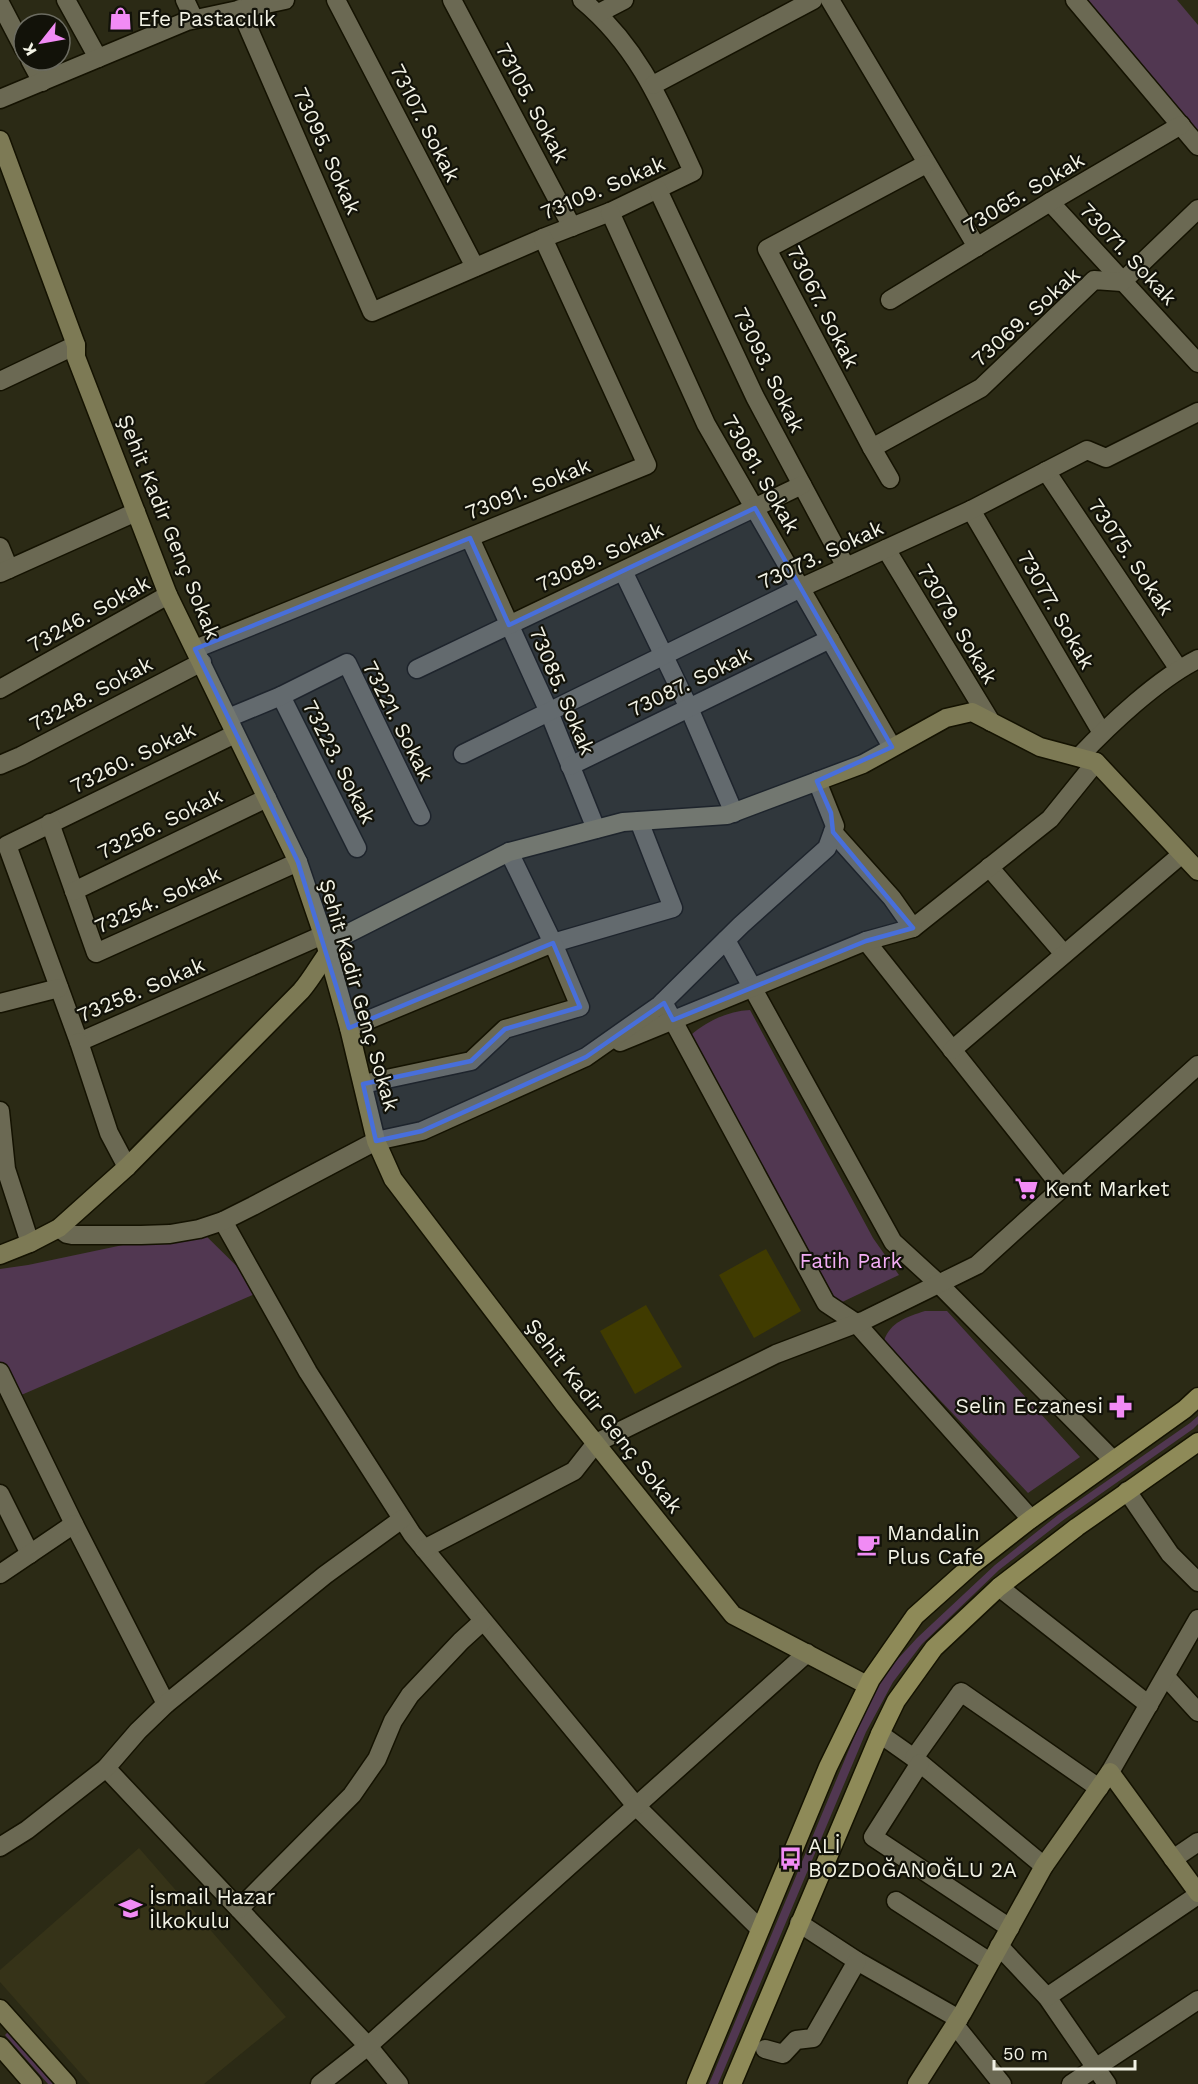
<svg xmlns="http://www.w3.org/2000/svg" width="1198" height="2084" font-family="'Work Sans',sans-serif">
	<style>
		.built { fill: #363318 }
		.green { fill: #513751 }
		.building { fill: #403b00 }
		.lines { fill: none; stroke-linecap: round; stroke-linejoin: round }
		.street-casing { stroke: #141201; stroke-width: 21 }
		.secondary-casing { stroke: #141201; stroke-width: 21 }
		.primary-casing { stroke: #141201; stroke-width: 21 }
		.street { stroke: #6b6953; stroke-width: 18 }
		.secondary { stroke: #7d7a55; stroke-width: 18 }
		.primary { stroke: #8e8a58; stroke-width: 18 }
		.marked { fill: #486fdb; fill-opacity: 0.2; stroke: #486fdb; stroke-width: 4.5; stroke-linejoin: round }
		.labels { text-anchor: middle; stroke-width: 4.5; stroke-linejoin: round; paint-order: stroke }
		.poi-label { font-size: 21px; fill: #f2f2e5; stroke: #121209; text-anchor: start }
		.street-label { font-size: 21px; fill: #f2f2e5; stroke: #121209 }
		.park-label { font-size: 21px; fill: #f2adf4; stroke: #121209 }
	</style>
	<rect width="100%" height="100%" fill="#2b2a15"/>
	<polygon class="built" points="139,1848 286,2017 204,2084 90,2084 0,1982 0,1970"/>
	<g class="green">
		<polygon points="1066,0 1177,0 1198,25 1198,156 1134,84"/>
		<path d="M 750,1010 L 873,1238 L 899,1275 L 838,1304 L 691,1035 C 707,1021 728,1011 750,1010 Z"/>
		<polygon points="199,1229 262,1291 12,1399 0,1372 0,1269 28,1265"/>
		<path d="M 925,1311 L 947,1311 L 1080,1457 L 1028,1493 L 884,1341 C 890,1322 907,1317 925,1311 Z"/>
		<polygon points="1198,1416 1198,1424 1193,1429 1062,1521 999,1570 922,1644 893,1682 866,1732 718,2084 709,2084 858,1728 884,1674 917,1638 995,1565 1058,1515 1190,1423"/>
		<polygon points="8,2032 53,2084 48,2084 5,2035"/>
	</g>
	<g class="building">
		<polygon points="766,1249 801,1311 754,1338 719,1275"/>
		<polygon points="646,1305 682,1367 635,1394 600,1331"/>
	</g>
	<g class="lines">
		<defs>
			<g id="street">
				<polyline points="66,0 98,58"/>
				<polyline points="185,0 194,19"/>
				<polyline points="336,0 475,267"/>
				<polyline points="452,0 572,227"/>
				<polyline points="830,0 977,247"/>
				<polyline points="1075,0 1198,146"/>
				<polyline points="0,3 24,49"/>
				<path d="M 240,9 L 372,312 L 543,238 L 610,212 L 693,172 C 663,107 639,47 582,0"/>
				<polyline points="599,13 624,0"/>
				<polyline points="30,60 42,82"/>
				<polyline points="653,85 813,0"/>
				<polyline points="0,99 187,21 285,0"/>
				<polyline points="658,190 755,397 846,567"/>
				<polyline points="1050,202 1198,363"/>
				<polyline points="610,212 706,424 892,747"/>
				<polyline points="890,300 1050,202 1181,125"/>
				<polyline points="0,381 76,345"/>
				<polyline points="872,448 981,388 1094,280 1122,282 1198,209"/>
				<polyline points="1046,471 1178,668"/>
				<polyline points="890,479 872,448 767,249 926,164"/>
				<polyline points="971,510 1102,733"/>
				<polyline points="470,538 549,712 596,829"/>
				<polyline points="0,547 9,569"/>
				<polyline points="886,549 991,722"/>
				<polyline points="623,571 689,708 734,813"/>
				<polyline points="0,573 136,512"/>
				<polyline points="195,649 647,465 543,238"/>
				<polyline points="417,669 802,485"/>
				<polyline points="0,689 168,595"/>
				<polyline points="281,696 357,848"/>
				<polyline points="228,718 281,696 347,663 421,816"/>
				<polyline points="235,734 7,845 79,1042 323,935"/>
				<polyline points="463,754 807,585 971,510 1087,450 1106,458 1198,412"/>
				<path d="M 1079,757 C 1110,724 1158,679 1198,659"/>
				<polyline points="0,765 21,756 202,662"/>
				<polyline points="570,766 830,639"/>
				<polyline points="50,823 96,953 298,862"/>
				<polyline points="989,867 1064,954"/>
				<polyline points="74,891 267,798"/>
				<polyline points="913,928 1050,819 1096,762"/>
				<polyline points="726,940 893,1242 939,1284 1113,1460"/>
				<polyline points="866,941 1062,1188"/>
				<polyline points="663,1002 826,1303 856,1323 1031,1519"/>
				<polyline points="0,1003 59,988"/>
				<polyline points="349,1028 553,943 673,908 639,821"/>
				<polyline points="79,1042 109,1133 127,1167"/>
				<polyline points="620,1042 866,941 913,928 892,898 833,832"/>
				<polyline points="952,1050 1182,854"/>
				<polyline points="363,1084 471,1061 505,1029 580,1007 553,943 509,852"/>
				<polyline points="0,1111 6,1169 30,1243"/>
				<polyline points="223,1221 308,1372 412,1534 637,1807 760,1929"/>
				<polyline points="59,1228 67,1234 72,1235 141,1235 170,1234 199,1229 223,1221 253,1206 376,1141 422,1131 586,1057 660,1005 741,925 827,848 835,826 817,781"/>
				<polyline points="0,1372 74,1524 166,1704"/>
				<polyline points="1127,1491 1170,1554 1198,1582"/>
				<polyline points="0,1494 30,1554"/>
				<polyline points="424,1549 574,1471 596,1443 776,1354 863,1321 977,1265 1198,1065"/>
				<polyline points="0,1574 74,1524"/>
				<polyline points="999,1587 1149,1705"/>
				<polyline points="1166,1677 1198,1712"/>
				<polyline points="880,1734 914,1758 1044,1866"/>
				<polyline points="914,1758 961,1692 1099,1788"/>
				<polyline points="920,1763 873,1837 1010,1928"/>
				<polyline points="106,1768 368,2046 399,2084"/>
				<polyline points="1110,1772 1198,1619"/>
				<polyline points="0,1847 27,1830 106,1768 138,1731 166,1704 325,1575 402,1519"/>
				<polyline points="1173,1859 1198,1842"/>
				<polyline points="896,1901 990,1962"/>
				<polyline points="239,1909 352,1795 377,1759 393,1721 410,1695 461,1641 483,1621"/>
				<polyline points="799,1923 857,1961 959,2019"/>
				<polyline points="999,1946 1047,1997 1107,2084"/>
				<polyline points="1047,1997 1198,1895"/>
				<polyline points="955,2025 1002,2084"/>
				<polyline points="765,2049 783,2054 796,2040 813,2038 857,1961"/>
				<polyline points="320,2084 368,2046 807,1653"/>
				<polyline points="1071,2084 1198,2000"/>
			</g>
			<g id="secondary">
				<polyline points="0,140 76,345 76,357 168,595 298,862 323,935 349,1028 376,1141 393,1179 565,1405 733,1615 867,1685"/>
				<path d="M 0,1255 L 30,1243 L 59,1228 L 127,1167 L 301,991 C 316,974 325,952 341,937 L 509,852 L 623,822 L 727,815 L 863,764 L 946,718 L 972,712 L 1040,747 L 1096,762 L 1198,871"/>
				<polyline points="0,2009 67,2084"/>
				<polyline points="0,2046 33,2084"/>
				<polyline points="917,2084 963,2012 1044,1866 1110,1772 1198,1893"/>
			</g>
			<g id="primary">
				<polyline points="696,2084 828,1767 871,1679 915,1616 972,1565 1031,1519 1185,1409 1198,1397"/>
				<polyline points="732,2084 880,1734 896,1701 934,1648 999,1587 1077,1527 1198,1442"/>
			</g>
		</defs>
		<use href="#street" class="street-casing"/>
		<use href="#secondary" class="secondary-casing"/>
		<use href="#primary" class="primary-casing"/>
		<use href="#street" class="street"/>
		<use href="#secondary" class="secondary"/>
		<use href="#primary" class="primary"/>
	</g>
	<path class="marked" d="M 755,508 L 892,747 L 817,781 L 831,813 L 833,832 L 913,928 L 866,941 L 673,1020 L 664,1003 L 586,1057 L 422,1131 L 376,1141 L 363,1084 L 471,1061 L 505,1029 L 580,1007 L 553,943 L 349,1028 L 298,862 L 195,649 L 470,538 L 509,625 Z"/>
	<defs>
		<symbol id="shop-bare" viewBox="-9 -9 18 18"><path d="M-5-2.5h2.3a2.7 3.5 0 0 1 5.4 0H5L5.5 6h-11ZM-1.5-2.5h3a1.5 2.3 0 0 0-3 0Z" fill="#f18bf5" stroke="#121209" stroke-width="2.5" paint-order="stroke"/></symbol>
		<symbol id="supermarket-bare" viewBox="-9 -9 18 18"><path d="M-6-5.5h2.5l.6 2H6L4.5 2H-2.5L-4.4-4H-6ZM-1.5 3.2a1.3 1.3 0 1 0 .1 0ZM3 3.2a1.3 1.3 0 1 0 .1 0Z" fill="#f18bf5" stroke="#121209" stroke-width="2.5" paint-order="stroke"/></symbol>
		<symbol id="pharmacy-bare" viewBox="-9 -9 18 18"><path d="M-2-6h4v4h4v4h-4v4h-4v-4h-4v-4h4Z" fill="#f18bf5" stroke="#121209" stroke-width="2.5" paint-order="stroke"/></symbol>
		<symbol id="cafe-bare" viewBox="-9 -9 18 18"><path d="M-5.5-4.5H6V0H3Q3 3.5 0 3.5H-2.5Q-5.5 3.5-5.5 0ZM3-3.2v2h1.7v-2ZM-6 4.5H4V6H-6Z" fill="#f18bf5" stroke="#121209" stroke-width="2.5" paint-order="stroke"/></symbol>
		<symbol id="bus-bare" viewBox="-9 -9 18 18"><path d="M-5-6H5V4H4V6H2V4H-2V6H-4V4H-5ZM-3.5-4V0h7V-4ZM-3.5 1.2v1.5H-2V1.2ZM2 1.2v1.5H3.5V1.2Z" fill="#f18bf5" stroke="#121209" stroke-width="2.5" paint-order="stroke"/></symbol>
		<symbol id="school-bare" viewBox="-9 -9 18 18"><path d="M0-5L7-2L0 1L-7-2ZM-4 1L0 2.5L4 1V4Q0 6-4 4Z" fill="#f18bf5" stroke="#121209" stroke-width="2.5" paint-order="stroke"/></symbol>
	</defs>
	<g fill-rule="evenodd">
		<use href="#shop-bare" x="104" y="2" width="33" height="33"/>
		<use href="#supermarket-bare" x="1010" y="1172" width="33" height="33"/>
		<use href="#pharmacy-bare" x="1104" y="1390" width="33" height="33"/>
		<use href="#cafe-bare" x="852" y="1528" width="33" height="33"/>
		<use href="#bus-bare" x="774" y="1842" width="33" height="33"/>
		<use href="#school-bare" x="114" y="1892" width="33" height="33"/>
	</g>
	<g class="labels">
		<g class="poi-label">
			<text x="138" y="26">Efe Pastacılık</text>
			<text x="1045" y="1196">Kent Market</text>
			<text x="1103" y="1413" text-anchor="end">Selin Eczanesi</text>
			<text x="887" y="1540">Mandalin<tspan x="887" dy="24">Plus Cafe</tspan></text>
			<text x="808" y="1853">ALİ<tspan x="808" dy="24">BOZDOĞANOĞLU 2A</tspan></text>
			<text x="149" y="1904">İsmail Hazar<tspan x="149" dy="24">İlkokulu</tspan></text>
		</g>
		<g class="street-label">
			<text transform="translate(532 103) rotate(62)" y="7">73105. Sokak</text>
			<text transform="translate(425 123) rotate(63)" y="7">73107. Sokak</text>
			<text transform="translate(327 151) rotate(66)" y="7">73095. Sokak</text>
			<text transform="translate(603 188) rotate(-23)" y="7">73109. Sokak</text>
			<text transform="translate(1024 193) rotate(-31)" y="7">73065. Sokak</text>
			<text transform="translate(1128 254) rotate(47)" y="7">73071. Sokak</text>
			<text transform="translate(823 307) rotate(63)" y="7">73067. Sokak</text>
			<text transform="translate(1026 317) rotate(-42)" y="7">73069. Sokak</text>
			<text transform="translate(769 370) rotate(64)" y="7">73093. Sokak</text>
			<text transform="translate(761 474) rotate(60)" y="7">73081. Sokak</text>
			<text transform="translate(528 489) rotate(-22)" y="7">73091. Sokak</text>
			<text transform="translate(169 527) rotate(68)" y="7">Şehit Kadir Genç Sokak</text>
			<text transform="translate(821 555) rotate(-25)" y="7">73073. Sokak</text>
			<text transform="translate(600 557) rotate(-25)" y="7">73089. Sokak</text>
			<text transform="translate(1131 557) rotate(56)" y="7">73075. Sokak</text>
			<text transform="translate(1056 610) rotate(60)" y="7">73077. Sokak</text>
			<text transform="translate(89 614) rotate(-29)" y="7">73246. Sokak</text>
			<text transform="translate(957 624) rotate(59)" y="7">73079. Sokak</text>
			<text transform="translate(690 682) rotate(-26)" y="7">73087. Sokak</text>
			<text transform="translate(562 691) rotate(67)" y="7">73085. Sokak</text>
			<text transform="translate(91 694) rotate(-28)" y="7">73248. Sokak</text>
			<text transform="translate(398 721) rotate(63)" y="7">73221. Sokak</text>
			<text transform="translate(133 758) rotate(-26)" y="7">73260. Sokak</text>
			<text transform="translate(339 762) rotate(63)" y="7">73223. Sokak</text>
			<text transform="translate(160 824) rotate(-26)" y="7">73256. Sokak</text>
			<text transform="translate(158 900) rotate(-24)" y="7">73254. Sokak</text>
			<text transform="translate(141 990) rotate(-23)" y="7">73258. Sokak</text>
			<text transform="translate(359 995) rotate(74)" y="7">Şehit Kadir Genç Sokak</text>
			<text transform="translate(604 1416) rotate(52)" y="7">Şehit Kadir Genç Sokak</text>
		</g>
		<g class="park-label">
			<text x="851" y="1268">Fatih Park</text>
		</g>
	</g>
	<g transform="translate(42 42) rotate(239)"><circle r="28" fill="#121209" stroke="#6c6c61" stroke-width="1.5"/>
	<path d="M0-4.5L10 22L0 15L-10 22Z" fill="#f18bf5"/>
	<text y="-9" font-size="16" font-weight="bold" text-anchor="middle" fill="#f2f2e5">K</text>
	</g>
	<path d="M994 2060v9h141v-9" fill="none" stroke="#f2f2e5" stroke-width="3"/>
	<text x="1003" y="2060" font-size="18" fill="#f2f2e5" stroke="#121209" stroke-width="4.5" paint-order="stroke">50 m</text>
</svg>
